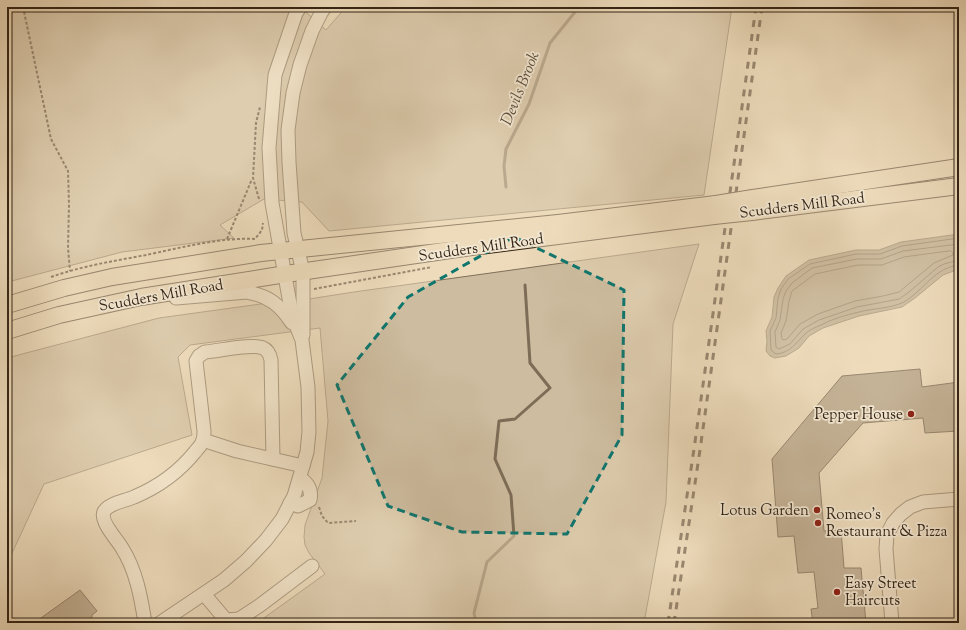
<svg xmlns="http://www.w3.org/2000/svg" width="966" height="630" font-family="'Sorts Mill Goudy',serif">
	<style>
		.green { fill: #cdbc9f; stroke: #80705a }
		.water { fill: #ae9d83; stroke: #7d6d57 }
		.lines { fill: none; stroke-linecap: round; stroke-linejoin: round }
		.shore { stroke: #70604c; stroke-width: 1 }
		.stream { stroke: #7d6d57; stroke-width: 3 }
		.building { fill: #94836b; stroke: #332415 }
		.minor-casing { stroke: #62523e; stroke-width: 15 }
		.major-casing { stroke: #332415; stroke-width: 18 }
		.path { stroke: #332415; stroke-width: 2; stroke-dasharray: 3 2; stroke-linecap: butt }
		.minor { stroke: #f3e8d3; stroke-width: 13 }
		.major { stroke: #eddbbb; stroke-width: 16 }
		.rail { stroke: #332415; stroke-width: 3; stroke-dasharray: 7 7; stroke-linecap: butt }
		.major-bridge-casing { stroke: #332415; stroke-width: 18; stroke-linecap: butt }
		.major-bridge { stroke: #eddbbb; stroke-width: 16 }
		.marked { fill: none; stroke: #0f766e; stroke-width: 3; stroke-dasharray: 8 5; stroke-linejoin: round }
		.poi-dot { fill: #8f2418; stroke: #f3e8d3; stroke-width: 1.5 }
		.labels { text-anchor: middle; stroke-width: 3.5; stroke-linejoin: round; paint-order: stroke }
		.street-label { font-size: 15px; fill: #332415; stroke: #f3e8d3 }
		.poi-label { font-size: 15px; fill: #332415; stroke: #f3e8d3; text-anchor: end }
		.water-label { font-size: 16px; font-style: italic; fill: #5e4e3c; stroke: #f3e8d3 }
	</style>
	<rect width="100%" height="100%" fill="#eddbbb"/>
	<filter id="stains"><feTurbulence type="fractalNoise" baseFrequency=".005" numOctaves="4"/><feColorMatrix values="0 0 0 0 .2 0 0 0 0 .09 0 0 0 0 .02 0 0 0 .5 -.17"/></filter>
	<radialGradient id="worn" r=".72"><stop offset=".6" stop-color="#630" stop-opacity="0"/><stop offset="1" stop-color="#630" stop-opacity=".3"/></radialGradient>
	<g class="green">
		<polygon points="7,7 300,7 326,30 346,7 732,7 704,195 329,231 302,202 264,199 220,225 234,238 122,252 8,282"/>
		<polygon points="699,244 673,324 666,502 644,623 257,623 325,574 309,553 305,545 304,537 305,525 322,478 328,421 320,328 190,345 178,357 192,435 44,484 7,564 7,358 159,318 297,299 309,299 354,292"/>
	</g>
	<polygon class="water" points="959,234 959,269 943,275 915,298 902,307 859,316 823,328 809,336 799,348 786,356 775,358 770,356 766,351 767,341 766,331 772,317 774,297 778,288 786,276 809,260 856,250 879,250 901,242"/>
	<g class="lines">
		<g class="shore">
			<path d="M 959,238 L 902,246 L 880,254 L 856,254 L 810,264 L 788,279 L 781,289 L 778,298 L 776,318 L 770,331 L 771,350 L 776,354 C 790,353 796,343 805,334 C 809,330 816,327 821,325 C 832,319 846,315 859,312 C 873,308 890,309 904,302 C 923,291 935,267 959,265"/>
			<polyline points="959,244 903,251 881,259 857,259 812,268 792,283 786,291 783,299 780,320 775,332 776,347 779,349 790,344 803,329 819,320 857,307 899,299 909,292 938,267 944,264 959,260"/>
			<polygon points="951,251 953,253 953,255 934,263 899,292 883,296 855,301 818,314 800,324 787,339 784,340 782,339 781,333 786,321 789,301 792,291 815,274 858,265 882,265 904,257"/>
		</g>
		<g class="stream">
			<polyline points="506,187 504,166 506,149 529,104 550,43 579,7"/>
			<polyline points="476,623 474,613 487,562 514,536 511,495 495,459 499,421 515,419 550,388 530,363 525,285"/>
		</g>
	</g>
	<g class="building">
		<polygon points="920,369 922,387 959,382 959,431 925,433 923,418 863,423 819,473 824,531 841,530 844,568 861,568 866,623 813,623 811,609 818,608 814,572 798,573 794,536 778,537 772,459 842,376"/>
		<polygon points="80,590 97,611 92,615 92,617 85,623 34,623"/>
	</g>
	<g class="lines">
		<defs>
			<g id="minor">
				<path d="M 176,298 L 247,292 C 269,296 280,305 292,323"/>
				<polyline points="303,335 303,272 294,233 289,162 288,130 293,93 300,65 312,31 321,13 325,7"/>
				<polyline points="203,440 237,451 303,466"/>
				<path d="M 290,503 L 298,506 L 310,500 C 312,490 308,483 300,478"/>
				<polyline points="204,594 226,620 239,619 259,606 312,566"/>
				<path d="M 145,623 C 141,597 136,570 122,548 C 117,539 96,518 106,509 C 113,502 125,501 134,497 C 158,487 178,473 195,452 C 198,448 202,445 203,440 C 204,437 204,433 204,431 L 196,361 L 199,356 L 205,352 C 219,351 252,343 263,348 C 268,350 270,355 271,360 L 273,459"/>
				<polyline points="160,623 224,580 246,561 266,540 282,519 294,496 307,452 309,432 308,387 302,340 292,315 272,203 269,148 275,75 296,13 300,7"/>
				<polyline points="892,623 886,549 887,535 893,523 901,514 910,507 923,502 959,499"/>
			</g>
			<g id="major">
				<polyline points="753,198 959,167"/>
				<polyline points="752,212 959,186"/>
				<polyline points="7,305 64,288 112,277 261,253 558,223 716,204"/>
				<polyline points="7,331 59,315 141,297 286,274 464,248 714,216"/>
			</g>
		</defs>
		<use href="#minor" class="minor-casing"/>
		<use href="#major" class="major-casing"/>
		<g class="path">
			<polyline points="23,7 51,139 68,171 69,205 68,248 70,271"/>
			<polyline points="259,199 253,178 256,123 260,107"/>
			<polyline points="227,239 252,179"/>
			<path d="M 51,277 C 82,266 114,261 146,255 C 179,248 222,237 255,239 L 262,230 L 263,223"/>
			<polyline points="314,289 432,267"/>
			<polyline points="319,507 322,516 328,523 356,521"/>
		</g>
		<use href="#minor" class="minor"/>
		<use href="#major" class="major"/>
		<g class="rail">
			<polyline points="668,623 694,449 756,7"/>
			<polyline points="674,623 700,450 762,7"/>
		</g>
		<defs>
			<g id="major-bridge">
				<polyline points="716,204 753,198"/>
				<polyline points="714,216 752,212"/>
			</g>
		</defs>
		<use href="#major-bridge" class="major-bridge-casing"/>
		<use href="#major-bridge" class="major-bridge"/>
	</g>
	<path d="M0 0H966V630H0ZM 514,237 L 624,290 L 622,435 L 567,534 L 462,532 L 388,506 L 337,385 L 408,297 Z" fill="#eddbbb" fill-opacity=".55" fill-rule="evenodd"/>
	<path class="marked" d="M 514,237 L 624,290 L 622,435 L 567,534 L 462,532 L 388,506 L 337,385 L 408,297 Z"/>
	<g class="poi-dot">
		<circle cx="911" cy="414" r="4"/>
		<circle cx="817" cy="510" r="4"/>
		<circle cx="818" cy="523" r="4"/>
		<circle cx="837" cy="592" r="4"/>
	</g>
	<g class="labels">
		<g class="street-label">
			<text transform="translate(802 205) rotate(-7)" y="5">Scudders Mill Road</text>
			<text transform="translate(481 247) rotate(-8)" y="5">Scudders Mill Road</text>
			<text transform="translate(161 295) rotate(-10)" y="5">Scudders Mill Road</text>
		</g>
		<g class="poi-label">
			<text x="903" y="419">Pepper House</text>
			<text x="809" y="515">Lotus Garden</text>
			<text x="826" y="519" text-anchor="start">Romeo's<tspan x="826" dy="17">Restaurant &amp; Pizza</tspan></text>
			<text x="845" y="588" text-anchor="start">Easy Street<tspan x="845" dy="17">Haircuts</tspan></text>
		</g>
		<g class="water-label">
			<text transform="translate(519 88) rotate(-68)" y="6">Devils Brook</text>
		</g>
	</g>
	<rect width="966" height="630" fill="none" stroke="#eddbbb" stroke-width="24"/>
	<rect x="8" y="8" width="950" height="614" fill="none" stroke="#332415" stroke-width="2"/>
	<rect x="12" y="12" width="942" height="606" fill="none" stroke="#332415"/>
	<rect width="100%" height="100%" filter="url(#stains)"/>
	<rect width="100%" height="100%" fill="url(#worn)"/>
</svg>
